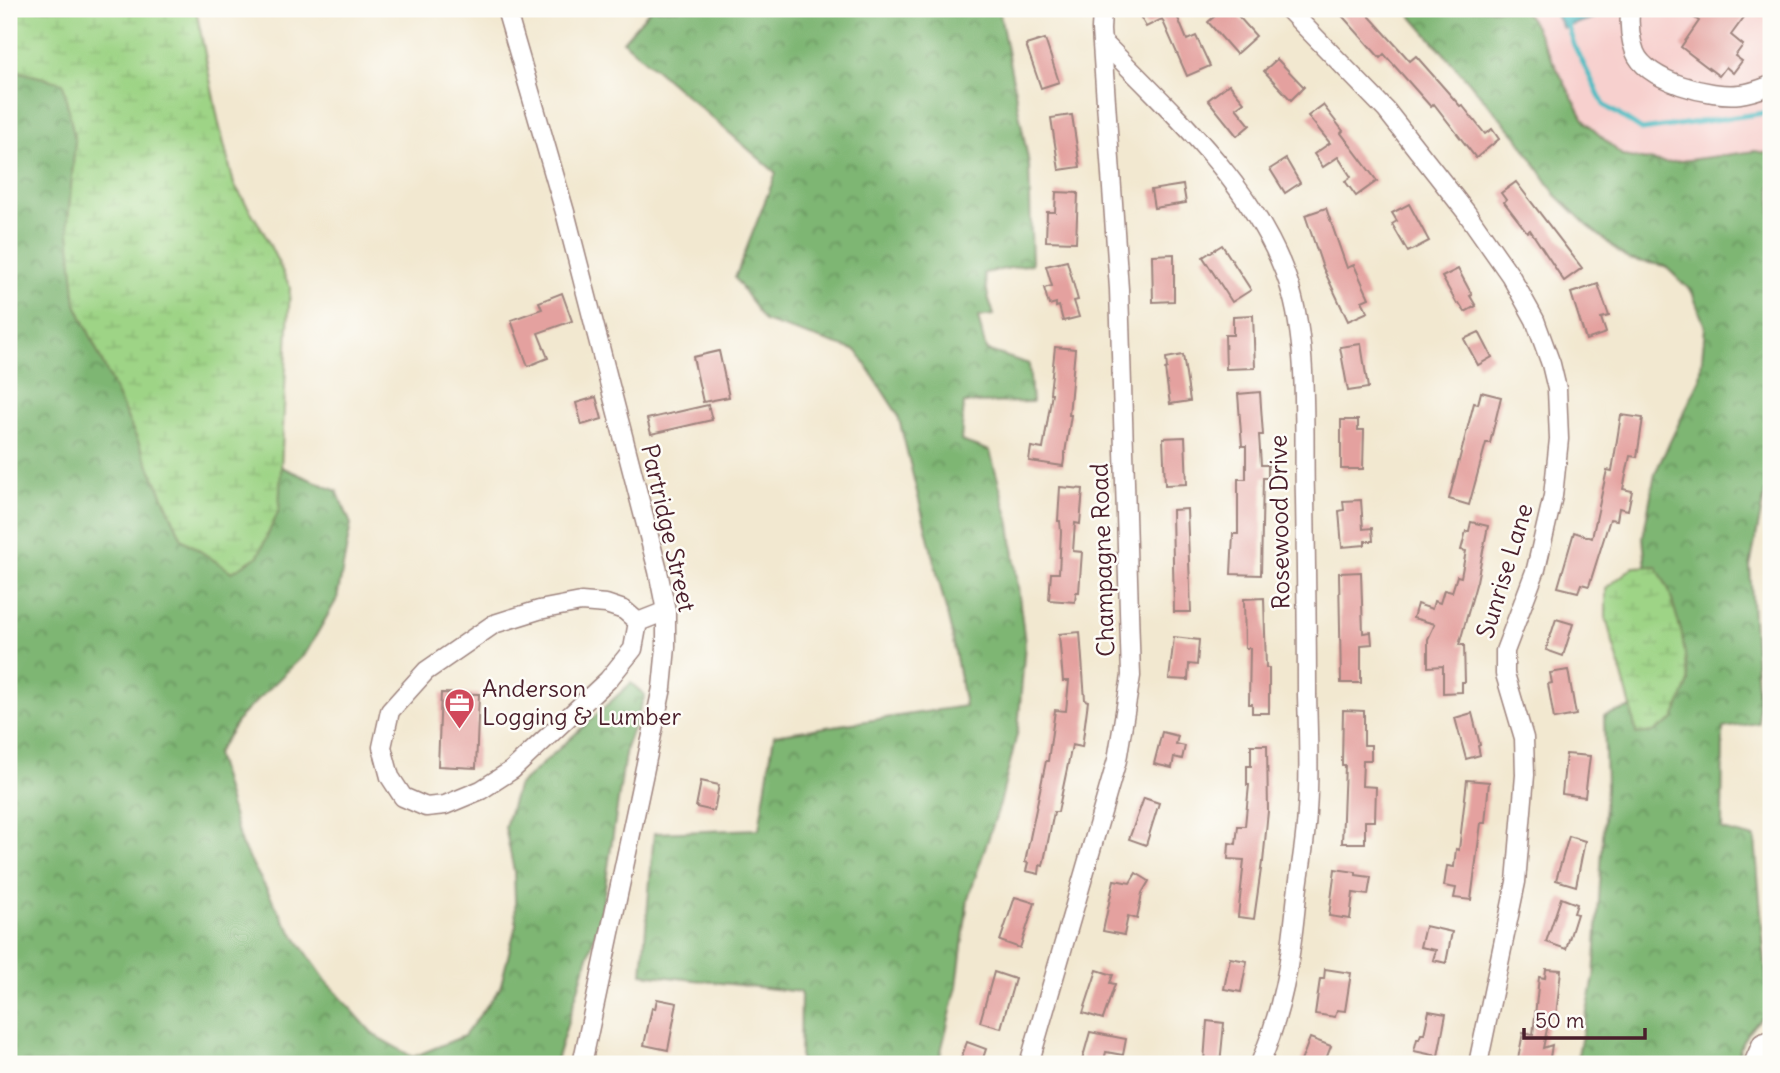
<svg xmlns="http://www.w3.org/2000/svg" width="1780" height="1073" font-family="Delius,sans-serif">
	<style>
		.built { fill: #f7d0ce }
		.forest { fill: url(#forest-crowns); stroke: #646a4f; stroke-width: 2 }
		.wetland { fill: url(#wetland-marsh); stroke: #747a58; stroke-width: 2 }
		.water { fill: url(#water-rules); stroke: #4c6e76; stroke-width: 2 }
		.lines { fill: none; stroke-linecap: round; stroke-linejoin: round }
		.stream { stroke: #4dbcc2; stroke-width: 5 }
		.building { fill: #e4a19f }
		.minor-casing { stroke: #9e847e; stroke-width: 21 }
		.minor { stroke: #fff; stroke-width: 18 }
		.labels { text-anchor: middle; stroke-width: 5; stroke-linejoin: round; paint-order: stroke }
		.street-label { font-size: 24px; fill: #4a1f2b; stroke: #fdfcf7 }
		.poi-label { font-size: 24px; fill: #4a1f2b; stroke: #fdfcf7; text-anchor: start }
	</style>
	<defs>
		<pattern id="forest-crowns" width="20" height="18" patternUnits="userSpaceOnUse" patternTransform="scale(1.75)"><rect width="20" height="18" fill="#7eb673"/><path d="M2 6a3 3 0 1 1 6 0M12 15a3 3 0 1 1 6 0" fill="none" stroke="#69935f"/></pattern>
		<pattern id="wetland-marsh" width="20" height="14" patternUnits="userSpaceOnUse" patternTransform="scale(1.75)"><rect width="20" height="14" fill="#9ed486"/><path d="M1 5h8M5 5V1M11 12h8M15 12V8" fill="none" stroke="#8ab674"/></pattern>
		<pattern id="water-rules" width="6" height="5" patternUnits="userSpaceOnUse" patternTransform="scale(1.75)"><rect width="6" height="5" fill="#4dbcc2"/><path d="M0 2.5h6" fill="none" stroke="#42989e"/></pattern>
	</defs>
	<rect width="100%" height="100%" fill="#fdfcf7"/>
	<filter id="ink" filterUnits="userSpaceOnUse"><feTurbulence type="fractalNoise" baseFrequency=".0143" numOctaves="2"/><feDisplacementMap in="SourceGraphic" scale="14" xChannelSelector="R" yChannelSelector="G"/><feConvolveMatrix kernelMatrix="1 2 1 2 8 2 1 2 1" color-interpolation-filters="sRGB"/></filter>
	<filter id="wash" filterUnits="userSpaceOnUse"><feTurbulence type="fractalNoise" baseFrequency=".00686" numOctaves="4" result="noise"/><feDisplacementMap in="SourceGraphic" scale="28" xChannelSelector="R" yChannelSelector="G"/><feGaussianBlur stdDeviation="1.57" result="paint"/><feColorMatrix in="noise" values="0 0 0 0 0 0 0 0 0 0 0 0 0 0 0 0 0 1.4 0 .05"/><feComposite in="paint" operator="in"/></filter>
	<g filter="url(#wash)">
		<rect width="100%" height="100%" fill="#f2e8d0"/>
		<polygon class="built" points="1521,9 1771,9 1771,154 1755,151 1666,163 1623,156 1586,123 1530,18"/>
		<g class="forest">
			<polygon points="9,9 184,9 242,450 337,491 351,524 337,599 306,653 241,716 216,754 241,844 285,922 327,982 374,1035 413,1057 464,1036 500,988 516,925 514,871 505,827 517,787 631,683 645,695 626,748 601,914 555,1064 9,1064"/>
			<polygon points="651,9 999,9 1029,164 1032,264 984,273 988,296 994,315 978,317 986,350 1029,364 1032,402 964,403 961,441 990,451 1010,524 1025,643 1018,730 1000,804 968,899 957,986 938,1064 800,1064 801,992 642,974 654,833 759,829 774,735 965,706 951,630 898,415 857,351 764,321 735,278 776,173 623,41"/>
			<path d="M 1405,9 L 1521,9 L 1530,18 L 1586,123 L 1623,156 L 1666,163 L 1755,151 L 1771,154 L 1771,464 L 1750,566 L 1759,723 L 1723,728 L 1722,830 L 1755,838 L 1769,1012 C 1751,1026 1738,1040 1738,1064 L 1576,1064 L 1594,978 L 1606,788 L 1604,716 L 1651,701 L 1647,579 L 1643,537 L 1655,473 L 1700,379 L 1705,327 L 1692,292 L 1665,266 L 1628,259 L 1588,226 L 1556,195 L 1517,137 Z"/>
		</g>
		<g class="wetland">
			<polygon points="9,9 196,9 219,124 234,184 263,231 290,287 279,510 258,556 232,572 182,539 76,304 68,222 75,141 63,83 9,69"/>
			<polygon points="1656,566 1669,590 1682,635 1689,682 1674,719 1653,732 1636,734 1631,707 1606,618 1606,588 1633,567"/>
		</g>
		<polygon class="water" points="1553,9 1590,9 1594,18 1563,28"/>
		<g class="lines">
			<polyline class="stream" points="1562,9 1574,45 1604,105 1642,130 1771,112"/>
		</g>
		<g id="blocks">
			<g class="building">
				<polygon points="1136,9 1180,9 1175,11 1187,40 1196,36 1210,66 1187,76 1162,19 1146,27"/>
				<polygon points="1223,9 1232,9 1256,36 1236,54 1208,22"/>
				<polygon points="1336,9 1363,9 1410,61 1416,56 1460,106 1462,105 1485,134 1492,129 1499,139 1476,158 1434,104 1431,107 1384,54 1380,58"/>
				<polygon points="1682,9 1750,9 1731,35 1743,45 1735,56 1742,61 1733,73 1726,67 1719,76 1681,47 1699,21"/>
				<polygon points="1045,39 1059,82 1041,88 1026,45"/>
				<polygon points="1277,59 1304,87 1291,100 1264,71"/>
				<polygon points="1229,84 1244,102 1236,108 1250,125 1237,136 1208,100"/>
				<polygon points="1323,105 1343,131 1341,133 1377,181 1356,196 1345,181 1351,177 1338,157 1323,167 1314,154 1330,143 1308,116"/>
				<polygon points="1072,115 1080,167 1059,170 1051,118"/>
				<polygon points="1286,159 1300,183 1285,193 1270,169"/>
				<polygon points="1516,182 1582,268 1564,281 1530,230 1527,232 1504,202 1506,200 1501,193"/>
				<polygon points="1183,185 1186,203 1154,208 1151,190"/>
				<polygon points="1056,192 1078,193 1076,242 1046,241 1047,212 1055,212"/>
				<polygon points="1409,204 1429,241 1408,252 1392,224 1397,221 1392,213"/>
				<polygon points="1326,208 1347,268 1354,265 1369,298 1362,301 1368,312 1348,321 1323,268 1305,215"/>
				<polygon points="1222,245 1251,290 1232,302 1203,257"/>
				<polygon points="1174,254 1174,301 1153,302 1152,255"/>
				<polygon points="1067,261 1078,300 1074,301 1079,317 1063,321 1059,306 1056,307 1056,303 1049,305 1044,288 1052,286 1046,266"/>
				<polygon points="1458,269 1472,295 1470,296 1476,306 1465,312 1459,303 1457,304 1442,277"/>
				<polygon points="1598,284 1609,316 1601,318 1606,333 1586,340 1571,293"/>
				<polygon points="562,293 572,321 538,333 548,358 528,366 511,320 542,309 539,302"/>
				<polygon points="1253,315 1255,368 1226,369 1225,335 1233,335 1233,316"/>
				<polygon points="1479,332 1492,357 1478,365 1464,339"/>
				<polygon points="1361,344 1368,388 1348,391 1340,347"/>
				<polygon points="1055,347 1075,349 1069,415 1071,415 1063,466 1029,461 1031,447 1043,449 1052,393 1050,393"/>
				<polygon points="719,351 729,397 703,402 693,357"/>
				<polygon points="1183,355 1190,401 1170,404 1165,369 1167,368 1166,358"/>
				<polygon points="1260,392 1263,435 1259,435 1261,465 1268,465 1268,478 1263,478 1261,575 1231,574 1233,534 1238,534 1238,479 1246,479 1246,446 1242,446 1238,394"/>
				<polygon points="1481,392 1501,397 1490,443 1486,443 1469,505 1449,499 1474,403 1478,404"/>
				<polygon points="596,397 602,419 582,425 576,403"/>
				<polygon points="708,405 712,420 651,434 647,419"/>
				<polygon points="1621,415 1643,418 1637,457 1630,456 1623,489 1632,491 1628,510 1619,508 1617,520 1610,519 1589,586 1581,584 1578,592 1558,587 1574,532 1592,538 1607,470 1612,471"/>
				<polygon points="1341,420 1358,420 1358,430 1364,430 1363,469 1341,469"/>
				<polygon points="1185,437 1187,484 1165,485 1163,438"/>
				<polygon points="1060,487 1083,489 1080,524 1075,523 1073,551 1082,552 1079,592 1076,592 1075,602 1049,600 1051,573 1059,573 1061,532 1060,521 1058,521"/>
				<polygon points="1361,500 1363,529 1372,528 1373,541 1365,541 1365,545 1342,547 1339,511 1344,510 1343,501"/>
				<polygon points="1187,509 1191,612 1174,612 1172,510"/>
				<polygon points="1471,522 1488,526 1477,581 1459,645 1464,645 1465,682 1462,682 1462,692 1443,693 1443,666 1428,667 1428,639 1435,624 1413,618 1417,604 1432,609 1434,601 1440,603 1444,590 1452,592 1457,576 1461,577 1466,551 1461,550 1466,531 1469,531"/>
				<polygon points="1361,572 1363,633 1371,632 1372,644 1361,645 1361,683 1341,683 1339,573"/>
				<polygon points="1264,598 1266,668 1269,668 1269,713 1252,713 1252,704 1249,704 1250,648 1245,648 1244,599"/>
				<polygon points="1556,619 1573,624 1563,656 1546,650"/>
				<polygon points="1080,632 1085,700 1088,701 1082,747 1072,745 1058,812 1054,812 1043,866 1040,865 1039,874 1026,871 1028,863 1025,862 1046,761 1048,761 1055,710 1066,711 1069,681 1063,681 1059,634"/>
				<polygon points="1174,637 1199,640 1197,665 1189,664 1188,680 1169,679"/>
				<polygon points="1568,670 1576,715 1554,719 1548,684 1552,683 1550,673"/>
				<polygon points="441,693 479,694 476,768 438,766"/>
				<polygon points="1343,710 1364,711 1364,745 1371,745 1371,760 1363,760 1362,786 1376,787 1375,821 1365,821 1365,843 1342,843 1345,765 1342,765"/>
				<polygon points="1472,713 1480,745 1478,746 1480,755 1466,759 1455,718"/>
				<polygon points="1162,732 1178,736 1176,744 1185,746 1182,759 1174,757 1172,768 1154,764"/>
				<polygon points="1251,745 1267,745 1268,811 1263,862 1262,862 1254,919 1238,917 1244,860 1228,859 1229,843 1236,844 1238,826 1245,826 1249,785 1247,785 1247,766 1251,766"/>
				<polygon points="1566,754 1590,756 1585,797 1562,794"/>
				<polygon points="1467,780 1489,782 1485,823 1481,823 1471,900 1454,898 1456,888 1444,886 1447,866 1454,867 1456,849 1459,850"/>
				<polygon points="701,781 719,785 714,811 696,807"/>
				<polygon points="1144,798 1159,803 1146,845 1129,839"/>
				<polygon points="1569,836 1585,841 1576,886 1556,880"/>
				<polygon points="1335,869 1356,872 1356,875 1371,877 1368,895 1353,893 1350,919 1329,916"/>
				<polygon points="1136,873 1149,881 1142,893 1137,919 1128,916 1124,935 1103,931 1114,880 1130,883"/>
				<polygon points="1015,897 1035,903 1020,948 1000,941"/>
				<polygon points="1561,898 1577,904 1574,913 1577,914 1566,949 1546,942"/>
				<polygon points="1425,926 1452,932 1446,963 1433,960 1436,950 1420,947"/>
				<polygon points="1230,958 1247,961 1241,992 1224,989"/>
				<polygon points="1325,969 1351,973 1345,1011 1337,1010 1335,1017 1315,1014 1320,979 1324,979"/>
				<polygon points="1546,969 1561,970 1556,1016 1550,1015 1543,1048 1552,1045 1549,1064 1517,1064 1523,1033 1533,1035 1539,977 1545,978"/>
				<polygon points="1097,970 1113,975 1110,983 1115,984 1103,1019 1083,1013"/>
				<polygon points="994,972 1015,979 1001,1028 980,1022"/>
				<polygon points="657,999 677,1003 668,1050 644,1045 652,1008 655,1009"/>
				<polygon points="1429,1011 1446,1014 1438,1056 1414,1051 1417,1039 1419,1039 1421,1034 1424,1034"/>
				<polygon points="1207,1021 1224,1023 1220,1064 1204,1062"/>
				<polygon points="1090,1032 1126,1039 1123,1055 1106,1052 1103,1064 1081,1064"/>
				<polygon points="1310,1038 1331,1046 1324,1064 1300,1064"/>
				<polygon points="967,1042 986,1049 981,1064 959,1064"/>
			</g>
		</g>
	</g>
	<g filter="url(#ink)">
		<use href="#blocks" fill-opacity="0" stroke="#9e847e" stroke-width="2"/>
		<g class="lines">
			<defs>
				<g id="minor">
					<polyline points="506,9 565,212 658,571 666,611 666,647 662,688 582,1064"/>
					<polyline points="1288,9 1386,110 1466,212 1510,275 1535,320 1551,364 1557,389 1559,439 1553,496 1536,569 1505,651 1505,674 1524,738 1525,775 1516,882 1478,1064"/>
					<path d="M 1630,9 C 1629,23 1630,39 1635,52 C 1646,81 1712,98 1740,94 C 1750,93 1761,89 1771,85"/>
					<path d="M 1102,41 C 1169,109 1251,183 1285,273 C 1310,337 1303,428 1305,497 C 1306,563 1307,629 1307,695 C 1308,734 1310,773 1307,811 C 1306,842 1299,873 1296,904 C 1290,964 1283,1008 1260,1064"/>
					<polyline points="638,622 633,649 608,680 512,770 481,790 445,805 426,807 403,797 390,777 382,747 390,711 426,671 494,624 539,610 581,602 606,604 624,610 638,622 666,611"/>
					<polyline points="1029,1064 1117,760 1131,676 1119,289 1101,30 1102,9"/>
					<polyline points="1753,1064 1762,1043 1771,1040"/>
				</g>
			</defs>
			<use href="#minor" class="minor-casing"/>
			<use href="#minor" class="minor"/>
		</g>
	</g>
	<defs>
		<symbol id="office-pin" viewBox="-11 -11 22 30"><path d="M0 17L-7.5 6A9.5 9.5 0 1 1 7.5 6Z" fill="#d1495b" stroke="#fdfcf7"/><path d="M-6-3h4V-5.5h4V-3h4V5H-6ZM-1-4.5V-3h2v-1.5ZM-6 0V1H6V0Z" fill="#fff"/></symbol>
	</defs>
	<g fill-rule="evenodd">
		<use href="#office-pin" x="442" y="686" width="35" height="47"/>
	</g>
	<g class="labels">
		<g class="street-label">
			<text transform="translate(1280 522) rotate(-91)" y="8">Rosewood Drive</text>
			<text transform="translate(668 528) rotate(77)" y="8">Partridge Street</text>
			<text transform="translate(1103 560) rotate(-92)" y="8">Champagne Road</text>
			<text transform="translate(1505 571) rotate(-73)" y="8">Sunrise Lane</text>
		</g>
		<g class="poi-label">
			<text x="482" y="697">Anderson<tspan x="482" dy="28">Logging &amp; Lumber</tspan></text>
		</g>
	</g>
	<rect width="1780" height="1073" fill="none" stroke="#fdfcf7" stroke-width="35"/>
	<path d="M1524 1028v10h121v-10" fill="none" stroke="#4a1f2b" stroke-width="3.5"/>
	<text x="1535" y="1028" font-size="21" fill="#4a1f2b" stroke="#fdfcf7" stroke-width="5" paint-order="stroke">50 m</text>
</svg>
